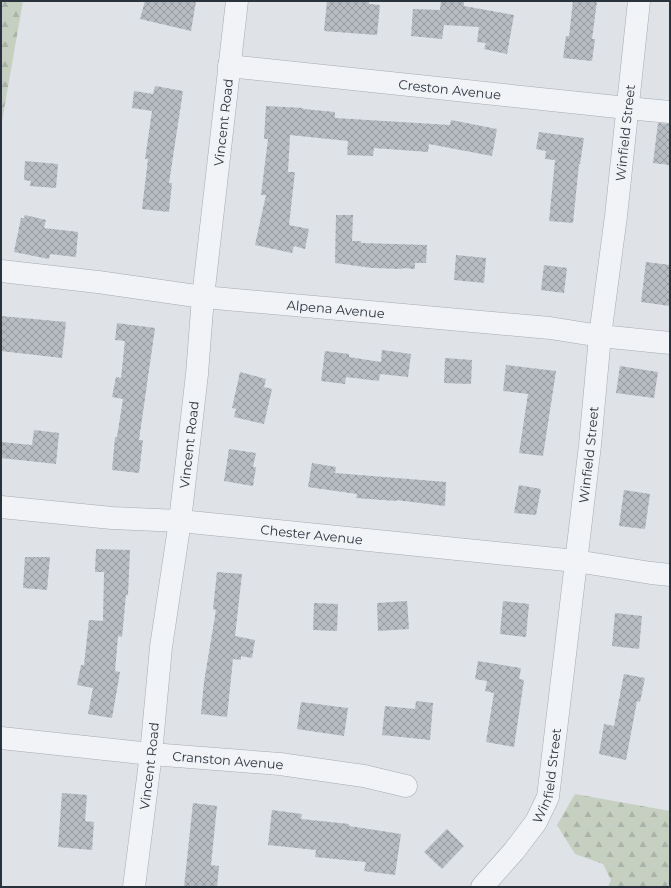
<svg xmlns="http://www.w3.org/2000/svg" width="671" height="888" font-family="Montserrat,sans-serif">
	<style>
		.forest { fill: url(#forest-firs) }
		.building { fill: url(#building-cross-hatch) }
		.lines { fill: none; stroke-linecap: round; stroke-linejoin: round }
		.minor-casing { stroke: #a5aab0; stroke-width: 23 }
		.minor { stroke: #f2f3f6; stroke-width: 22 }
		.labels { text-anchor: middle; stroke-width: 3; stroke-linejoin: round; paint-order: stroke }
		.street-label { font-size: 13px; fill: #2a323c; stroke: #eff1f5 }
	</style>
	<defs>
		<pattern id="forest-firs" width="22" height="20" patternUnits="userSpaceOnUse"><rect width="22" height="20" fill="#c6d0c1"/><path d="M5 1l3.5 6h-7zM16 11l3.5 6h-7z" fill="#aab3a7"/></pattern>
		<pattern id="building-cross-hatch" width="8" height="8" patternUnits="userSpaceOnUse"><rect width="8" height="8" fill="#b7bcc3"/><path d="M0 0l8 8M0 8l8-8" fill="none" stroke="#9599a0"/></pattern>
	</defs>
	<rect width="100%" height="100%" fill="#dfe3e7"/>
	<g class="forest">
		<polygon points="1,1 23,1 1,127"/>
		<polygon points="575,794 670,811 670,887 608,887 611,880 603,864 575,854 557,825"/>
	</g>
	<g class="building">
		<polygon points="145,1 196,1 191,31 140,19"/>
		<polygon points="327,1 369,1 369,4 380,5 377,35 324,31"/>
		<polygon points="441,1 464,1 464,6 514,15 507,54 484,49 486,43 477,42 479,27 444,25 442,39 411,36 413,9 440,10"/>
		<polygon points="573,1 597,1 592,39 595,39 592,61 563,58 566,36 569,36"/>
		<polygon points="155,86 183,91 169,183 172,183 169,212 142,209 148,159 145,159 152,111 132,108 134,91 153,94"/>
		<polygon points="266,106 303,108 303,109 335,112 335,118 450,125 451,120 497,129 492,156 429,144 428,152 374,148 373,156 347,155 348,141 290,135 288,172 295,172 289,225 309,229 305,249 294,246 292,253 255,245 266,195 261,195 268,139 264,139"/>
		<polygon points="658,123 670,124 670,165 653,163"/>
		<polygon points="539,132 584,138 580,164 579,164 573,223 549,221 555,160 545,159 546,151 536,149"/>
		<polygon points="25,161 58,164 56,188 30,186 31,181 24,180"/>
		<polygon points="25,215 46,220 44,228 78,232 76,257 50,254 49,259 14,252 21,218 24,218"/>
		<polygon points="336,215 353,215 352,241 361,241 361,243 427,245 426,263 415,263 415,269 403,268 403,269 373,268 335,263"/>
		<polygon points="456,255 486,258 484,283 454,280"/>
		<polygon points="646,262 670,265 670,306 641,302"/>
		<polygon points="544,265 567,268 564,293 541,290"/>
		<polygon points="1,316 66,322 62,358 1,351"/>
		<polygon points="117,323 155,328 139,440 143,440 139,473 112,470 115,437 117,437 123,399 112,397 116,377 121,378 125,341 115,340"/>
		<polygon points="382,350 411,354 408,377 380,374 379,381 346,377 345,384 321,381 325,351 349,354 349,357 381,362"/>
		<polygon points="445,358 472,360 471,384 444,383"/>
		<polygon points="506,365 556,371 543,456 519,453 528,394 503,391"/>
		<polygon points="620,366 658,372 654,398 616,393"/>
		<polygon points="240,372 266,379 264,387 272,389 264,424 234,417 236,409 232,408"/>
		<polygon points="34,430 59,433 56,464 1,458 1,442 32,445"/>
		<polygon points="229,449 256,453 253,467 256,467 253,486 224,481"/>
		<polygon points="312,463 336,467 335,473 446,482 445,506 396,500 396,501 356,498 357,494 308,487"/>
		<polygon points="519,485 541,489 536,515 514,513"/>
		<polygon points="624,490 650,494 645,529 619,526"/>
		<polygon points="96,549 130,550 128,595 126,595 122,637 118,636 115,671 120,672 112,718 88,714 93,688 77,685 81,665 84,665 89,620 103,621 104,572 95,572"/>
		<polygon points="25,557 50,557 47,590 23,588"/>
		<polygon points="217,572 242,574 235,636 255,640 252,658 241,656 241,660 233,659 227,717 201,714 204,682 216,610 213,609"/>
		<polygon points="407,601 409,629 378,631 377,603"/>
		<polygon points="503,601 529,604 526,637 500,634"/>
		<polygon points="314,603 338,604 337,631 313,630"/>
		<polygon points="615,613 642,616 639,649 612,646"/>
		<polygon points="478,661 521,668 519,679 524,680 514,747 486,742 494,693 485,691 487,681 475,679"/>
		<polygon points="624,674 645,678 640,702 637,701 626,760 599,754 604,724 614,726"/>
		<polygon points="416,701 433,703 430,740 382,735 385,706 415,709"/>
		<polygon points="301,702 348,708 344,736 297,729"/>
		<polygon points="62,793 87,795 85,821 94,822 92,850 58,847"/>
		<polygon points="193,803 217,806 211,865 219,866 217,887 184,887"/>
		<polygon points="272,810 302,814 301,819 349,824 349,826 401,834 395,875 364,871 366,862 315,857 316,850 268,845"/>
		<polygon points="447,829 464,846 442,869 424,852"/>
	</g>
	<g class="lines">
		<defs>
			<g id="minor">
				<path id="s1" d="M 229,66 L 627,108 L 670,112"/>
				<path id="s2" d="M 1,271 L 98,282 L 203,297 L 550,328 L 600,336 L 670,343"/>
				<path id="s3" d="M 1,507 L 112,518 L 180,521 L 576,561 L 651,573 L 670,575"/>
				<path id="s4" d="M 1,738 L 151,754 L 280,764 L 364,776 L 406,786"/>
				<path id="s5" d="M 134,887 L 151,754 L 161,647 L 180,521 L 197,374 L 203,297 L 237,1"/>
				<path id="s6" d="M 482,887 L 514,851 L 536,822 L 548,797 L 590,445 L 600,336 L 616,216 L 639,1"/>
			</g>
		</defs>
		<use href="#minor" class="minor-casing"/>
		<use href="#minor" class="minor"/>
	</g>
	<g class="labels">
		<g class="street-label">
			<text dy="5" stroke="none"><textPath href="#s1" startOffset="222">Creston Avenue</textPath></text>
			<text dy="5" stroke="none"><textPath href="#s5" startOffset="770">Vincent Road</textPath></text>
			<text dy="5" stroke="none"><textPath href="#s6" startOffset="781">Winfield Street</textPath></text>
			<text dy="5" stroke="none"><textPath href="#s2" startOffset="337">Alpena Avenue</textPath></text>
			<text dy="5" stroke="none"><textPath href="#s5" startOffset="446">Vincent Road</textPath></text>
			<text dy="5" stroke="none"><textPath href="#s6" startOffset="457">Winfield Street</textPath></text>
			<text dy="5" stroke="none"><textPath href="#s3" startOffset="312">Chester Avenue</textPath></text>
			<text dy="5" stroke="none"><textPath href="#s4" startOffset="228">Cranston Avenue</textPath></text>
			<text dy="5" stroke="none"><textPath href="#s5" startOffset="122">Vincent Road</textPath></text>
			<text dy="5" stroke="none"><textPath href="#s6" startOffset="133">Winfield Street</textPath></text>
		</g>
	</g>
	<rect width="671" height="888" fill="none" stroke="#2a323c" stroke-width="4"/>
</svg>
